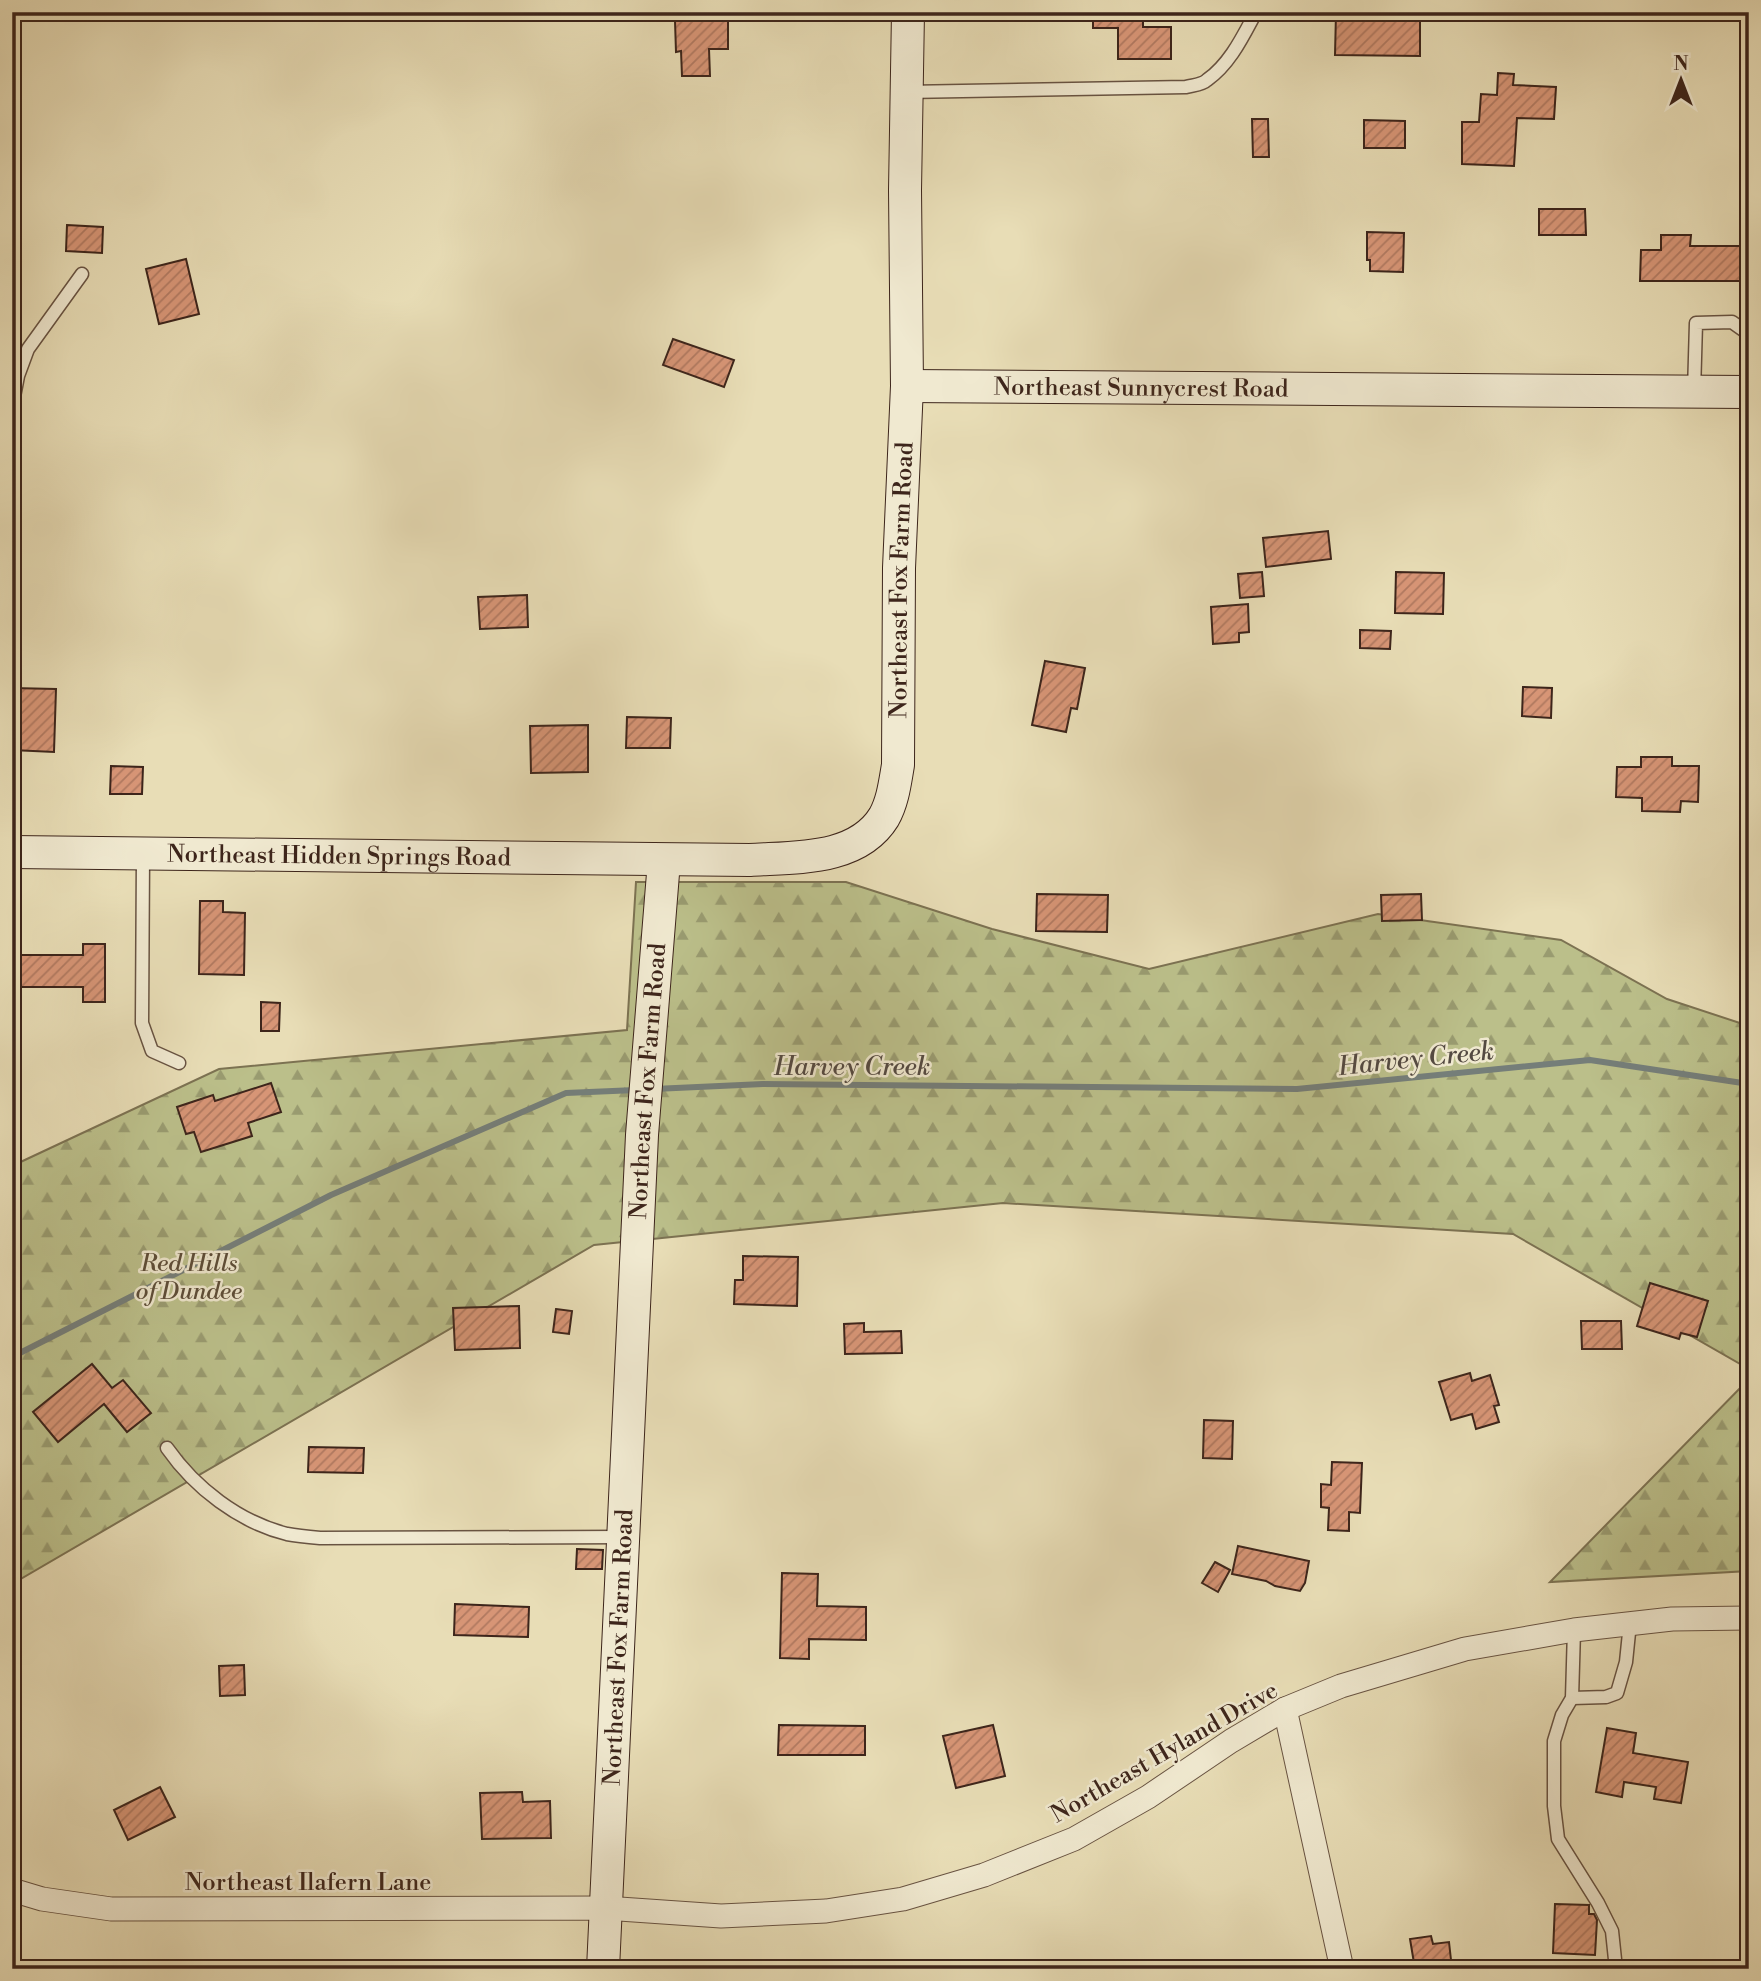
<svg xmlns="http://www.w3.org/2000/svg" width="1761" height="1981" font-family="'Libre Bodoni',serif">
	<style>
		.forest { fill: url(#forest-firs); stroke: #7c7252; stroke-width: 2 }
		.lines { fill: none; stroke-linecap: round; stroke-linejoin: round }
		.stream { stroke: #757e79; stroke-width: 6 }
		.building { fill: url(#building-hatch); stroke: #3d251b; stroke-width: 2 }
		.lane-casing { stroke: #685342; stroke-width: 15 }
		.street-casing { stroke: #685342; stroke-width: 25 }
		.secondary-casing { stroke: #3d251b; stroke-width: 34 }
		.lane { stroke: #f0e9d0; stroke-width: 12 }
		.street { stroke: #f0e9d0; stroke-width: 23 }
		.secondary { stroke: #f0e9d0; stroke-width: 32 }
		.labels { text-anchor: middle; stroke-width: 5; stroke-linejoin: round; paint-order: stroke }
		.street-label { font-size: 24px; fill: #3d251b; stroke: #f0e9d0 }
		.park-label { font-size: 24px; font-style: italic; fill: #5c4c37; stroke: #f0e9d0 }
		.water-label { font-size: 26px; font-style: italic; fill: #544a42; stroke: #f0e9d0 }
	</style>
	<defs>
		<pattern id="forest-firs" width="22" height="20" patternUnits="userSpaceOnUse" patternTransform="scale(1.75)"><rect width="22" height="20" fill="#bbbf8a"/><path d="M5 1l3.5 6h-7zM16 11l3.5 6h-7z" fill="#999b70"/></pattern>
		<pattern id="building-hatch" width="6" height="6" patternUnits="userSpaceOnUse" patternTransform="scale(1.75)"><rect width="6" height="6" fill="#d79576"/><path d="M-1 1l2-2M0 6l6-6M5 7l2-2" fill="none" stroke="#b07960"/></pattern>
	</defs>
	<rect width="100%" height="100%" fill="#e8ddb6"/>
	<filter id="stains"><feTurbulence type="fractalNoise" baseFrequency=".00286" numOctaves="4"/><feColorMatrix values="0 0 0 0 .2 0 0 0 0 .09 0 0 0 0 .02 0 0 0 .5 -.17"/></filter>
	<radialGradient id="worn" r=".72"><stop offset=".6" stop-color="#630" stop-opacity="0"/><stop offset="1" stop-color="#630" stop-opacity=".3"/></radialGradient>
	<g class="forest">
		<polygon points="636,882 846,882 992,929 1149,969 1378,914 1561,940 1667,999 1749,1026 1749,1369 1513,1234 1003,1203 594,1245 12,1584 12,1166 219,1069 627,1030"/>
		<polygon points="1749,1379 1749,1571 1550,1582"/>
	</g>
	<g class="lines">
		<g class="stream">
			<polyline points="654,1089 763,1084 1297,1089 1590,1060 1749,1084"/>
			<polyline points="12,1357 331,1195 566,1093 636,1090"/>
		</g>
	</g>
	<g class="building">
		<polygon points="695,12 728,12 728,49 709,49 710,76 682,76 681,51 676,52 675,21 695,21"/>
		<polygon points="1093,12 1143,12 1143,27 1171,27 1171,59 1118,59 1118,28 1093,28"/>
		<polygon points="1336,13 1420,14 1420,56 1335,55"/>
		<polygon points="1498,73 1514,74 1513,85 1556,87 1554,119 1517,118 1514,166 1462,164 1462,122 1479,122 1481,94 1497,95"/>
		<polygon points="1252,119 1268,119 1269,157 1253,157"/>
		<polygon points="1364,120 1405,121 1405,148 1364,148"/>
		<polygon points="1539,209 1585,209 1586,235 1539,235"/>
		<polygon points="67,225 103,227 102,253 66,251"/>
		<polygon points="1367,232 1404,233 1403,272 1370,271 1370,260 1367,260"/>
		<polygon points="1661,235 1691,235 1690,246 1749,246 1749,281 1640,281 1641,250 1661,250"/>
		<polygon points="186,259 199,314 159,324 146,269"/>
		<polygon points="673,339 734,360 724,387 663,365"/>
		<polygon points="1328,531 1331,559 1266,567 1263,538"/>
		<polygon points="1262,572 1264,596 1240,598 1238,574"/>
		<polygon points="1396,572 1444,573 1443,614 1395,613"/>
		<polygon points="527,595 528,627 480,629 478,597"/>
		<polygon points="1248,604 1249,632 1239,633 1239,642 1213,644 1211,607"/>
		<polygon points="1360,630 1391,631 1390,649 1360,648"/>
		<polygon points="1045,661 1085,668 1077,709 1071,708 1066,732 1032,725"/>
		<polygon points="1523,687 1552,688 1551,718 1522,716"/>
		<polygon points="12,688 56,689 54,752 12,750"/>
		<polygon points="627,717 671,718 670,748 626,748"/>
		<polygon points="588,725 588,772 531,773 530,726"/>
		<polygon points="1641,757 1672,757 1672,766 1699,766 1698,802 1681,801 1680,812 1642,811 1642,798 1616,797 1617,767 1641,767"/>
		<polygon points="111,766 143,767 142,794 110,794"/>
		<polygon points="1037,894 1108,895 1107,932 1036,931"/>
		<polygon points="1421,894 1422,920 1382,921 1381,895"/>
		<polygon points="200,901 223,901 223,912 245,913 244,975 199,974"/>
		<polygon points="83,944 105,944 105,1002 83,1002 83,987 12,987 12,955 83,955"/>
		<polygon points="261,1002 280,1003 279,1031 261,1031"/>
		<polygon points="271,1083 281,1112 248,1123 252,1136 201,1152 194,1132 186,1134 177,1107 213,1095 215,1101"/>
		<polygon points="743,1256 798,1257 797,1306 734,1304 735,1280 743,1280"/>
		<polygon points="1650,1283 1708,1301 1697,1337 1681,1333 1679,1339 1637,1326"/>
		<polygon points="519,1306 520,1348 455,1350 453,1308"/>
		<polygon points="556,1309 572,1311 569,1334 553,1332"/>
		<polygon points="1581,1321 1621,1321 1622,1349 1582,1349"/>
		<polygon points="864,1323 864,1332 901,1331 902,1353 845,1354 844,1324"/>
		<polygon points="92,1364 112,1388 123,1380 151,1413 127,1432 104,1404 58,1442 33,1412"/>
		<polygon points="1470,1373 1472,1381 1490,1375 1499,1405 1494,1406 1499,1422 1476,1429 1472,1414 1451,1420 1439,1382"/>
		<polygon points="1204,1420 1233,1421 1232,1459 1203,1458"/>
		<polygon points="309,1447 364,1448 363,1473 308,1472"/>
		<polygon points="1332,1462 1362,1463 1360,1513 1349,1512 1349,1531 1328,1530 1329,1508 1321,1507 1321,1484 1331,1485"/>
		<polygon points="1238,1546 1309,1561 1305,1583 1300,1591 1275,1586 1266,1581 1232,1574"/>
		<polygon points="577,1549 603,1550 602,1569 576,1569"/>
		<polygon points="1215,1562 1230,1570 1218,1592 1202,1583"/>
		<polygon points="782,1573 818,1574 817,1606 866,1607 866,1640 809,1639 809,1659 780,1658"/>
		<polygon points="455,1604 529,1607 528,1637 454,1635"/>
		<polygon points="244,1665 245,1695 220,1696 219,1666"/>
		<polygon points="779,1725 865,1726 865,1755 778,1755"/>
		<polygon points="993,1725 1005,1776 956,1788 943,1736"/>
		<polygon points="1607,1728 1636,1733 1633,1753 1688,1762 1681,1803 1654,1799 1656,1787 1624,1782 1622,1797 1596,1792"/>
		<polygon points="160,1787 175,1817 128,1840 114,1810"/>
		<polygon points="522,1792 523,1802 550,1801 551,1838 482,1839 480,1793"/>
		<polygon points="1555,1904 1589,1905 1589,1914 1594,1914 1597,1920 1595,1955 1553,1953"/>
		<polygon points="1431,1936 1433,1944 1449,1942 1452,1969 1415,1969 1410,1939"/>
	</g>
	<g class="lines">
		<defs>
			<g id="lane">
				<path d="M 906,92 L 1186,87 C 1193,85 1202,85 1207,80 C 1230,64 1243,36 1256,12"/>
				<polyline points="1694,392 1696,323 1732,322 1749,334"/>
				<polyline points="12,407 18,376 28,349 82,274"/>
				<polyline points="143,855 142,1023 152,1051 179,1063"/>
				<path d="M 167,1448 C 195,1488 239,1522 287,1534 C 298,1536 309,1537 320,1538 L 623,1537"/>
				<polyline points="1574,1630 1572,1698 1562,1715 1554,1741 1554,1806 1558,1839 1598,1903 1612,1931 1616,1969"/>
				<polyline points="1572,1698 1606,1697 1617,1693 1626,1662 1630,1623"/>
			</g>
			<g id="street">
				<polyline points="1285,1709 1342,1969"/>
				<polyline points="12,1890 42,1899 111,1909 605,1908 721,1916 826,1911 903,1899 984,1875 1074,1839 1148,1797 1231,1741 1285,1709 1341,1686 1465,1649 1574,1630 1672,1619 1749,1618"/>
			</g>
			<g id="secondary">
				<path id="s1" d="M 907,386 L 1749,392"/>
				<path id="s2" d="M 12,852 L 750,860 C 795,857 857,861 884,817 C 893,801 895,782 898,765 L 899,568 L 907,386 L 905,190 L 908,12"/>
				<path id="s3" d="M 603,1969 L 642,1135 L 664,861"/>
			</g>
		</defs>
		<use href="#lane" class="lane-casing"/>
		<use href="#street" class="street-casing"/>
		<use href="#secondary" class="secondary-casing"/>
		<use href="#lane" class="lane"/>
		<use href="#street" class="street"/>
		<use href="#secondary" class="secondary"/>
	</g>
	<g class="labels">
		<g class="street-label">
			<text dy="8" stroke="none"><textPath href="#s1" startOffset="234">Northeast Sunnycrest Road</textPath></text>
			<text dy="8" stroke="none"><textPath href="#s2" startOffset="1124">Northeast Fox Farm Road</textPath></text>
			<text dy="8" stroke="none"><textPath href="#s2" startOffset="327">Northeast Hidden Springs Road</textPath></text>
			<text dy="8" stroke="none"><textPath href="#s3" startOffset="889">Northeast Fox Farm Road</textPath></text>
			<text dy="8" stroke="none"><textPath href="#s3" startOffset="322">Northeast Fox Farm Road</textPath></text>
			<text transform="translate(1164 1752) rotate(-30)" y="8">Northeast Hyland Drive</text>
			<text x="308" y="1890">Northeast Ilafern Lane</text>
		</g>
		<g class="park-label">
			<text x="189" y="1271">Red Hills<tspan x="189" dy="28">of Dundee</tspan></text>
		</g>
		<g class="water-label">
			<text transform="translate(1416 1058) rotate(-6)" y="9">Harvey Creek</text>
			<text x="852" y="1075">Harvey Creek</text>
		</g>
	</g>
	<rect width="1761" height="1981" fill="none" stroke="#e8ddb6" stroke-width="42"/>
	<rect x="14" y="14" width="1733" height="1953" fill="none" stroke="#3d251b" stroke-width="3.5"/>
	<rect x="21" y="21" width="1719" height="1939" fill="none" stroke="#3d251b" stroke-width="2"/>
	<g transform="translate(1681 80)" stroke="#f0e9d0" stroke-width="5" paint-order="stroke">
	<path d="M0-5L12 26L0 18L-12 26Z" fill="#3d251b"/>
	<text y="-10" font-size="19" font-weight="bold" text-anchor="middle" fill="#3d251b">N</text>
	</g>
	<rect width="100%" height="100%" filter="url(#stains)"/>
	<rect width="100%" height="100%" fill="url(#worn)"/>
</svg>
